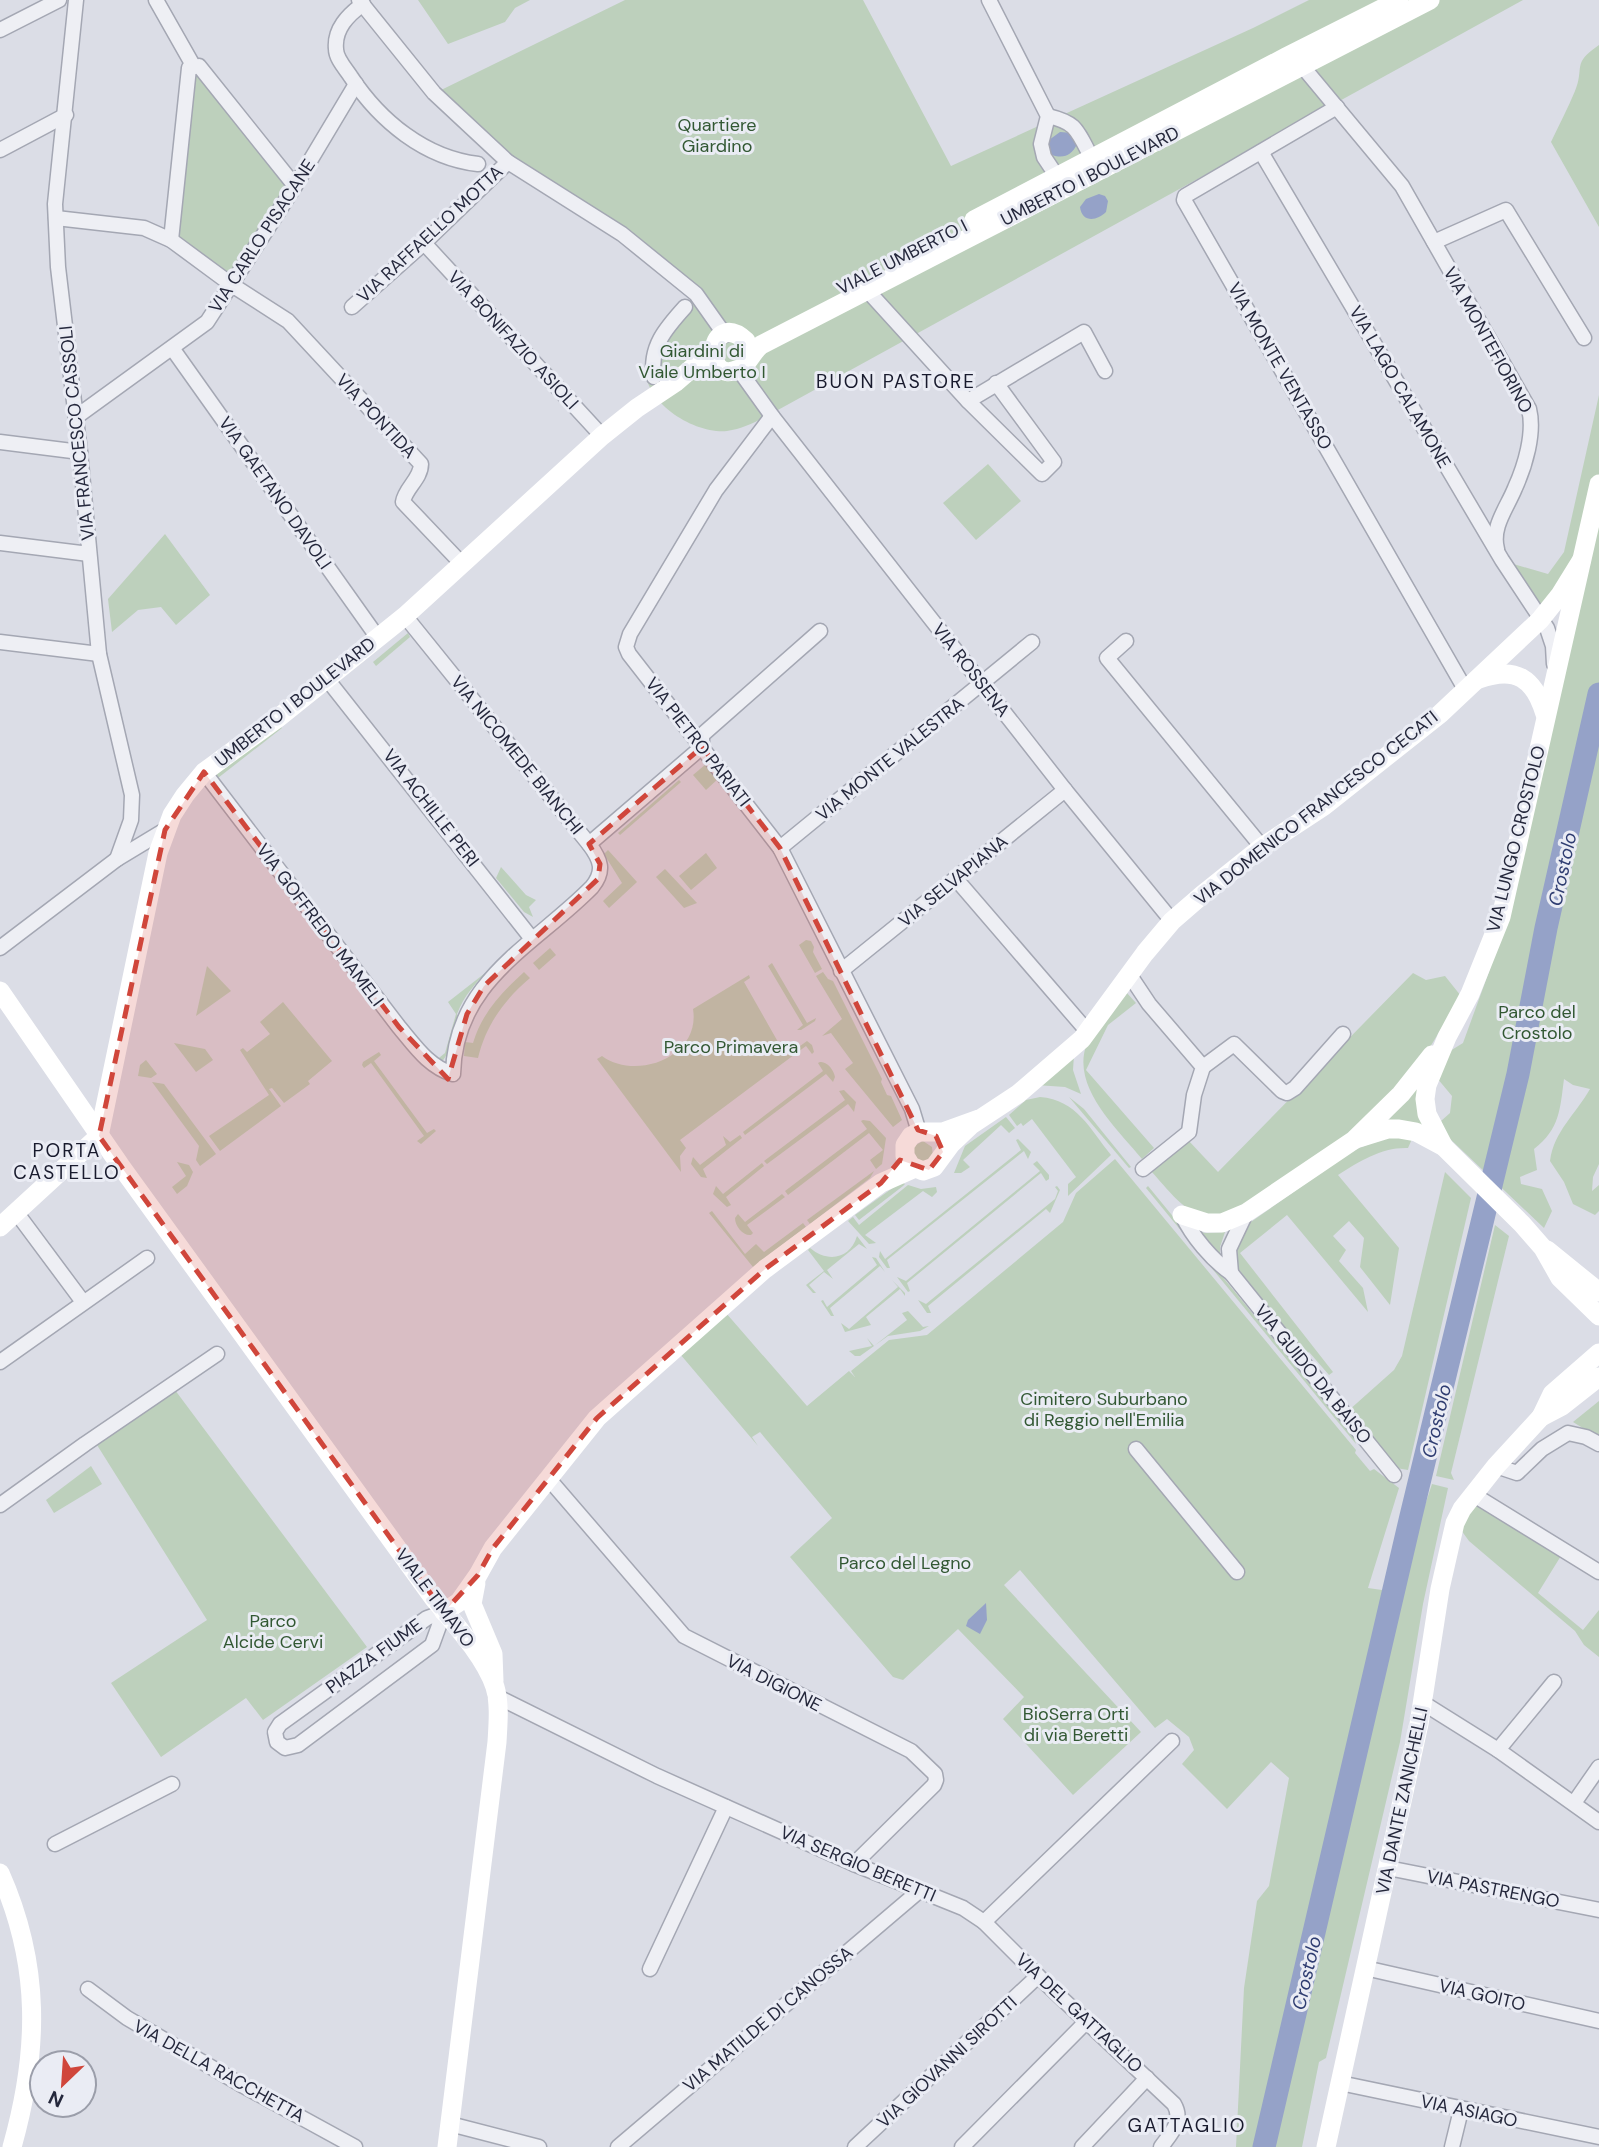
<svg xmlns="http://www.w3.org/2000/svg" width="1599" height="2147" font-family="'DM Sans',sans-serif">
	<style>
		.green { fill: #bdd0bc }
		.water { fill: #95a2c8 }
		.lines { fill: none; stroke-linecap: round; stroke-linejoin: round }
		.river { stroke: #95a2c8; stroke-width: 23 }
		.street-casing { stroke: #a4a7b3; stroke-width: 17 }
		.street { stroke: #eeeff4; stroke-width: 14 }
		.secondary { stroke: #fff; stroke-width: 19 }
		.marked { fill: #d0463b; fill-opacity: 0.2; stroke: #d0463b; stroke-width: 5; stroke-dasharray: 14 9; stroke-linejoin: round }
		.labels { text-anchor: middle; stroke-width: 6; stroke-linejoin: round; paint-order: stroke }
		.park-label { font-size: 18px; fill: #325833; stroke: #eaecf4 }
		.street-label { font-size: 18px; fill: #25283c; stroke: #eaecf4 }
		.neighbourhood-label { font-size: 19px; letter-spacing: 2px; fill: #181a2d; stroke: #eaecf4 }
		.water-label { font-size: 19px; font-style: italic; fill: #2f3d71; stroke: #eaecf4 }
	</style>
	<rect width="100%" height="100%" fill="#dbdde6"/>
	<g class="green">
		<polygon points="418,0 530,0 515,8 505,22 448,44"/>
		<path d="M 625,0 L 863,0 L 951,166 L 1253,28 L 1309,0 L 1523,0 L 767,416 C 754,423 742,429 727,431 C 693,434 641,401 645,363 C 649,332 676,311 699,293 L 511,159 L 437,92 Z"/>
		<path d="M 1599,45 L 1599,227 L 1551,142 C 1559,125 1568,108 1575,91 C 1585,67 1571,64 1599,45 Z"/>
		<polygon points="199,66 295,186 232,285 171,240 189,68"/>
		<path d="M 1599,395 L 1599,1164 L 1593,1177 L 1592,1191 L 1599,1185 L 1599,1211 L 1595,1215 L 1573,1204 L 1564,1182 L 1550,1161 C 1554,1131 1576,1114 1590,1089 L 1573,1085 L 1564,1079 C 1560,1109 1560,1129 1534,1149 L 1537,1170 L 1520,1177 L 1521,1184 L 1542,1189 L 1552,1211 L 1544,1228 L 1448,1137 L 1441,1121 L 1450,1113 L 1452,1096 L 1437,1078 L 1450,1051 L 1463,1043 L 1490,969 L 1587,554 L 1544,610 L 1510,563 L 1548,574 L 1564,552 Z"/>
		<polygon points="988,464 1021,501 976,540 943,503"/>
		<polygon points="165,534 210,595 176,625 161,607 138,610 112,632 108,599"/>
		<polygon points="408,633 410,637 376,666 373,662"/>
		<polygon points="279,725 282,728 218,778 215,774"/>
		<polygon points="706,764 719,778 706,790 693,775"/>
		<polygon points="679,780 681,782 620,835 618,833"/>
		<polygon points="608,850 637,882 609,908 603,901 622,883 604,854"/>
		<polygon points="706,853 717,868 691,890 679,876"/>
		<polygon points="501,867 526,895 536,900 529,907 533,917 524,912 496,878"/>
		<polygon points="665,869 697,903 684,908 656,877"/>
		<polygon points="806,940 811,941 814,947 813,952 822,969 815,973 799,945"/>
		<polygon points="550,948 556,955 539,970 533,963"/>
		<polygon points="772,963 807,1023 816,1018 815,1021 801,1030 797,1030 803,1025 768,966"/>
		<polygon points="207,966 231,991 196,1016"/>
		<path d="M 489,970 C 475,983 464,996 457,1014 C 462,1030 449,1052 440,1065 L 434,1062 L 445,1053 L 456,1014 L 448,1002 Z"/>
		<path d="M 524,972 L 530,978 C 504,1000 486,1025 478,1058 L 464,1056 L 465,1042 L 473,1043 C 482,1013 501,993 524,972 Z"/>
		<polygon points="823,972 828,979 833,981 882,1079 881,1082 887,1095 891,1096 902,1120 893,1127 845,1069 853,1063 831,1033 822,1036 842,1019 816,976"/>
		<path d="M 1413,973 L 1426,980 L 1445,976 L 1461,996 L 1424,1057 L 1361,1125 L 1246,1206 C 1194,1227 1184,1208 1151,1171 L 1188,1140 L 1218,1172 Z"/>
		<path d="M 749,975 L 750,978 L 744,982 L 786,1056 L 807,1041 L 812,1045 L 814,1052 L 812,1054 L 806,1046 L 680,1140 L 686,1148 L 680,1156 L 681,1172 L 597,1059 L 602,1056 C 636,1081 701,1057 693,1009 Z"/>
		<path d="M 1127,993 L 1136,1003 L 1108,1025 L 1086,1070 L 1154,1148 L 1142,1159 C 1117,1128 1070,1087 1087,1043 C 1091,1031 1118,1005 1127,993 Z"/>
		<polygon points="283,1002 332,1061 308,1081 310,1084 284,1103 272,1088 269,1089 281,1106 220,1151 209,1136 269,1095 240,1050 243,1048 247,1052 270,1034 260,1022"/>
		<polygon points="174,1043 205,1049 213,1060 196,1072"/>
		<polygon points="379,1052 381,1055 374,1061 427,1133 434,1129 436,1131 421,1144 417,1141 424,1136 371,1063 364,1068 362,1065 363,1062"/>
		<polygon points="1074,1055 1073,1070 1081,1094 1065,1087 1036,1085"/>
		<polygon points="146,1060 157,1074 151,1078 138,1076 140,1065"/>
		<path d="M 820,1062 C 827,1061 834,1070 835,1077 L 833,1082 L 826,1074 L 745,1135 L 743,1132 L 823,1071 L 818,1063 Z"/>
		<polygon points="1424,1076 1427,1131 1386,1123"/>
		<polygon points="152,1082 164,1084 216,1154 200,1166 196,1160 199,1146"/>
		<polygon points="844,1090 856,1102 854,1112 848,1104 767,1164 764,1161 845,1100 839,1091"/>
		<path d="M 1040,1097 C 1077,1100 1090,1129 1111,1155 L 1068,1196 L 1068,1184 L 1076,1177 L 1032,1119 L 1023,1126 L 1021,1123 L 1017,1126 L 1009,1115 L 1026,1100 Z"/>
		<polygon points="1069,1097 1084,1109 1131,1167 1129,1168"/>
		<polygon points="1006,1117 1015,1128 1009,1133 1001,1125 963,1160 970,1167 961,1173 954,1173 965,1146"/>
		<polygon points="863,1120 870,1121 886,1138 882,1164 876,1169 870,1160 883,1150 869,1133 788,1195 785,1191 867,1129 861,1121"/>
		<polygon points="740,1135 742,1138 703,1169 707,1178 701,1177 691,1164 693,1157 700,1165 726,1145 723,1136 730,1142"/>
		<path d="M 1392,1135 L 1412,1139 L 1408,1148 C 1382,1147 1360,1161 1338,1175 L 1399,1248 L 1390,1305 L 1360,1267 L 1364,1238 L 1349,1221 L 1333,1236 L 1346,1250 L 1339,1261 L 1363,1288 L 1368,1312 L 1287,1215 L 1240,1253 L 1333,1372 L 1329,1375 L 1309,1352 L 1306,1354 L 1243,1275 L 1235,1264 L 1233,1253 L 1248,1224 L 1352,1151 Z"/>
		<polygon points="1018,1139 1031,1152 1028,1159 1024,1151 887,1260 890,1268 887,1268 879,1257 880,1251 885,1259 1021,1150 1016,1140"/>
		<polygon points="923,1141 932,1147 933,1157 920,1163 912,1149 914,1146"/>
		<polygon points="1115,1159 1356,1450 1355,1453 1370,1471 1374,1469 1399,1488 1368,1588 1396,1592 1432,1484 1448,1488 1423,1604 1400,1742 1326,2058 1319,2062 1302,2147 1236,2147 1244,1988 1257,1901 1269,1886 1289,1778 1271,1762 1227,1809 1182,1764 1194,1750 1189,1737 1167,1719 1155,1728 1020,1570 1004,1585 1141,1732 1073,1795 1003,1719 1024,1697 958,1629 903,1680 893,1677 790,1557 832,1518 760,1432 752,1437 758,1446 680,1354 726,1313 807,1406 849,1371 855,1377 851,1371 889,1340 927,1335 1063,1222 1076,1193"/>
		<polygon points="1037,1161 1049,1175 1049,1179 1046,1181 1041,1173 907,1283 910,1291 908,1292 897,1277 906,1281 1040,1171 1033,1164"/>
		<polygon points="177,1162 189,1165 193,1172 187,1186 177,1194 172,1187 186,1176"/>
		<polygon points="762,1163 764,1166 726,1197 731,1205 727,1207 713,1194 716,1186 723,1194"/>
		<polygon points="874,1171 870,1178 810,1224 807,1220"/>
		<polygon points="1445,1172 1471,1198 1408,1470 1396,1468 1348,1411 1394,1370 1402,1356"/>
		<polygon points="901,1182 905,1184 903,1186 859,1220 855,1215"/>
		<polygon points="908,1185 921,1189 936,1187 937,1192 932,1197 923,1191 865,1235 876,1243 869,1244 848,1221 853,1217 859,1225"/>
		<polygon points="1057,1186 1060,1190 1050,1213 1046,1209 928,1306 931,1313 927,1313 918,1300 926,1304 1055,1199 1058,1191 1055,1187"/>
		<polygon points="1148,1186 1354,1437 1356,1444 1146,1188"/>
		<path d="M 782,1194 L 785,1197 L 747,1225 L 753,1233 L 751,1235 C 743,1236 735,1226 735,1218 L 738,1214 L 745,1222 Z"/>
		<polygon points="712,1211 745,1254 756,1244 764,1252 803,1223 806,1227 753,1267 709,1213"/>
		<polygon points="1495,1225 1509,1236 1451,1473 1454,1480 1436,1476"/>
		<polygon points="1194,1230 1205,1233 1225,1232 1220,1247 1220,1263"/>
		<path d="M 857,1236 L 867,1249 L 859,1244 L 827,1270 L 833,1279 L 824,1272 L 809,1285 L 816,1293 L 813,1293 L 806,1285 L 824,1271 L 808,1250 L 810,1248 C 828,1263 850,1259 857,1236 Z"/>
		<polygon points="872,1257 876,1258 885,1272 880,1266 830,1308 834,1316 831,1316 821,1301 823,1300 827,1307 877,1265"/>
		<polygon points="892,1280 905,1293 905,1296 900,1289 866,1317 871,1325 845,1332 841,1323 849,1329 898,1287"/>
		<polygon points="908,1311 923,1327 929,1326 920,1331 888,1336 860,1356 855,1356 849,1351 872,1346 867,1338 874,1346 907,1320 902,1313"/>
		<polygon points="175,1390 367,1647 263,1720 246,1698 161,1757 111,1683 207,1620 97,1445"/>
		<polygon points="1599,1401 1599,1438 1573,1422"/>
		<polygon points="91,1466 102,1484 54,1513 46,1500"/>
		<polygon points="1474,1495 1564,1551 1538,1593 1583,1630 1599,1610 1599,1657 1584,1645 1575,1631 1469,1541 1461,1530"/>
	</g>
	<g class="water">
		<path d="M 1060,132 C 1070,132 1073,135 1077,144 C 1072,155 1064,159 1052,155 L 1046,145 L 1049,140 Z"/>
		<path d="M 1099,194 L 1105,196 L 1108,201 L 1106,212 C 1097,221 1082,223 1080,207 L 1086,199 Z"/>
		<polygon points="986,1603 987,1620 980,1634 966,1626 968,1620"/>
	</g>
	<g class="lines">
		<polyline class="river" points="1264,2147 1411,1516 1518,1074 1546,928 1599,694"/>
		<defs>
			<g id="street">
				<polyline points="76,0 55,204 58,267 80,452 99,654 132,795 131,820 117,859"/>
				<polyline points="156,0 194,67"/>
				<polyline points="359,0 434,93 508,162 622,234 696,294 725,335"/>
				<polyline points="989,0 1048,116 1041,144 1044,157 1052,169"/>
				<path d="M 363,4 C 348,15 334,29 336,49 C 336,59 346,69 351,77 C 380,121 425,158 478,164"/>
				<polyline points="0,30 59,0"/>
				<path d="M 1303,67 L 1402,186 L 1529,409 C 1535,433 1525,466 1515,488 C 1507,508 1491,527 1497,549"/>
				<polyline points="1337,107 1185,196 1184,200 1465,689"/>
				<path d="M 1048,116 C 1073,122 1076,127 1088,151"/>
				<polyline points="0,150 66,115"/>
				<polyline points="1261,152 1502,560 1547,628 1553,646 1554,664"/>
				<path d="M 56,218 L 144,228 L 171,240 L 232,285 L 288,321 L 421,464 C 421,479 405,488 403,502 L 462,564"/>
				<polyline points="171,240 189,68 199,66 295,186"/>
				<polyline points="1434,242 1506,210 1584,338"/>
				<polyline points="424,243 602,436"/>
				<polyline points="867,290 968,401 1042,474 1054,462 996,383"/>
				<polyline points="352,307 424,243 508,162"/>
				<polyline points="172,348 378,638"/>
				<polyline points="739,370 772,416 1065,790 1172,921"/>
				<path d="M 654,377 C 649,347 666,328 685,307"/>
				<polyline points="968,401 1084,332 1105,371"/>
				<polyline points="772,416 716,490 630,634 626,647 629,654 780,848 912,1109 919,1132"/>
				<polyline points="76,417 207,322 295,186 356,84"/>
				<polyline points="0,442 80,452"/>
				<polyline points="0,543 89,554"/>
				<polyline points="1126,641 1107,658 1262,847"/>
				<polyline points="0,642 99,654"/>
				<polyline points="327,679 532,939"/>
				<polyline points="702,747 702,735 820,631"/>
				<path d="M 204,772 L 399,1027 C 415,1046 429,1067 453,1074 C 455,980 534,946 592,887 C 605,871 601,860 589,844 L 405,616"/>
				<polyline points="589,844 702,747"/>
				<polyline points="780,848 1032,642"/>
				<polyline points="956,879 1087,1031"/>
				<polyline points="0,948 117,859 165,830"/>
				<polyline points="841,971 1065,790"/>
				<polyline points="1129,974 1149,1004 1203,1067 1194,1095 1189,1132 1143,1169"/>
				<polyline points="1203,1067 1234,1044 1282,1091 1287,1093 1295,1088 1343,1034"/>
				<polyline points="16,1212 83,1302"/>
				<path d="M 1182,1215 C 1192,1236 1212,1260 1231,1273 L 1394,1475"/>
				<polyline points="1231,1273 1229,1249 1246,1213"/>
				<polyline points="0,1362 147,1258"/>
				<polyline points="1136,1449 1237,1572"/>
				<polyline points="1496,1466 1517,1473 1542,1449 1568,1433 1586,1437 1599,1444"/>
				<polyline points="548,1478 684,1636 911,1751 935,1774 936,1780 934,1785 854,1864"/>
				<polyline points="1474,1495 1599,1572"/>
				<polyline points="0,1505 85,1444 217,1354"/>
				<polygon points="444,1612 432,1645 298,1745 285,1748 277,1742 275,1732 280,1724 427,1618"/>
				<polyline points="496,1696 657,1776 854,1864 963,1908 984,1922 1172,1741"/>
				<polyline points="1423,1703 1498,1750 1599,1822"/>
				<polyline points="1498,1750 1554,1682"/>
				<polyline points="1574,1803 1599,1767"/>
				<polyline points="55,1844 172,1784"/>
				<polyline points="1388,1868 1599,1910"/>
				<path d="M 984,1922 L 1038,1976 L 1174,2104 C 1184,2121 1171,2133 1161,2147"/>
				<polyline points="1365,1968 1599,2021"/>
				<polyline points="650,1969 726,1807"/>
				<polyline points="88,1989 127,2018 240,2084 355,2147"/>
				<polyline points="1340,2083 1599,2137"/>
				<polyline points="450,2124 539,2147"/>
				<polyline points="618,2147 918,1892"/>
				<polyline points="855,2147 1038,1976"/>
				<polyline points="962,2147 1087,2021"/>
				<polyline points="1082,2147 1147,2078"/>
				<polyline points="1452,2147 1461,2110"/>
			</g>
		</defs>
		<use href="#street" class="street-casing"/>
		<use href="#street" class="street"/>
		<g class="secondary">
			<polyline points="974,220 1286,57 1399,0"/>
			<path d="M 750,354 L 746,341 C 709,307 700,387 739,369 C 747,366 752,352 761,345 L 1430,0"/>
			<path d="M 1479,679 C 1516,666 1534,678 1545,714"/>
			<path d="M 0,991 L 120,1165 L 434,1599 C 454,1623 485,1657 495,1687 C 500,1704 498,1724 497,1742 L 447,2147"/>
			<polyline points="979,1119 943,1132 919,1132 911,1136 905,1145 905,1156 911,1166 923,1171 934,1167 951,1144 971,1125 1018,1094 1082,1039 1145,953 1172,921 1202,895 1262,847 1324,806 1440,714 1540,620 1560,595 1581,561"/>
			<polyline points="99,1136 158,853 172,815 185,795 204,772 278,718 405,616 602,436 637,408 676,382 713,350"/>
			<polyline points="1359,1138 1388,1129 1399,1129 1416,1132 1444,1147 1522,1224 1543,1248 1560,1278 1599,1316"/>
			<polyline points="1444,1147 1427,1114 1425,1099 1427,1085 1447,1037 1470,994 1501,917 1599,484"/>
			<polyline points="1182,1215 1207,1223 1222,1223 1246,1213 1354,1140 1401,1094 1432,1055"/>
			<polyline points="0,1227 99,1136"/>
			<polyline points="1547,1250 1599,1292"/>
			<polyline points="1541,1417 1562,1406 1599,1377"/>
			<polyline points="476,1583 472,1604 493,1654 494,1681"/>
			<polyline points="444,1612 459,1602 478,1575 493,1548 597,1418 765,1269 881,1183 915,1168"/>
			<path d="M 0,1873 C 41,1965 39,2051 12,2147"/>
			<polyline points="1326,2147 1419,1724 1440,1589 1455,1523 1462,1509 1496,1466 1541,1417 1552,1394 1599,1353"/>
		</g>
	</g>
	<path class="marked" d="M 702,747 L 780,848 L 918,1130 L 936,1136 L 943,1152 L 929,1170 L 900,1160 L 881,1183 L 765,1269 L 597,1418 L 493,1548 L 478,1575 L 444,1612 L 99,1136 L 165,830 L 204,772 L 399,1027 L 448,1079 L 467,1014 L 484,986 L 598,879 L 600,864 L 589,844 Z"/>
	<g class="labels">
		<g class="park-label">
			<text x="717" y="131">Quartiere<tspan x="717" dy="21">Giardino</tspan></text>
			<text x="702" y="357">Giardini di<tspan x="702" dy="21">Viale Umberto I</tspan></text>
			<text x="1537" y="1018">Parco del<tspan x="1537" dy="21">Crostolo</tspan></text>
			<text x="731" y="1053">Parco Primavera</text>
			<text x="1104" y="1405">Cimitero Suburbano<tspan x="1104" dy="21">di Reggio nell'Emilia</tspan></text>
			<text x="905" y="1569">Parco del Legno</text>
			<text x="273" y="1627">Parco<tspan x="273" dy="21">Alcide Cervi</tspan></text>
			<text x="1076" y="1720">BioSerra Orti<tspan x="1076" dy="21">di via Beretti</tspan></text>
		</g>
		<g class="street-label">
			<text transform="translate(1090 176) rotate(-27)" y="6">UMBERTO I BOULEVARD</text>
			<text transform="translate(430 234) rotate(-43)" y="6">VIA RAFFAELLO MOTTA</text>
			<text transform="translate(262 236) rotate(-57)" y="6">VIA CARLO PISACANE</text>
			<text transform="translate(902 257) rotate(-27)" y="6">VIALE UMBERTO I</text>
			<text transform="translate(513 340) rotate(47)" y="6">VIA BONIFAZIO ASIOLI</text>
			<text transform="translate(1488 340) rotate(61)" y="6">VIA MONTEFIORINO</text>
			<text transform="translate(1280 366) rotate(60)" y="6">VIA MONTE VENTASSO</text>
			<text transform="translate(1400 387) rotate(60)" y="6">VIA LAGO CALAMONE</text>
			<text transform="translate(376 416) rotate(47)" y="6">VIA PONTIDA</text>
			<text transform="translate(77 433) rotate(-96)" y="6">VIA FRANCESCO CASSOLI</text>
			<text transform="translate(275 493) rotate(55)" y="6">VIA GAETANO DAVOLI</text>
			<text transform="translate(971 670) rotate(52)" y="6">VIA ROSSENA</text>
			<text transform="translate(295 702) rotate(-38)" y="6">UMBERTO I BOULEVARD</text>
			<text transform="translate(698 742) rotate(52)" y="6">VIA PIETRO PARIATI</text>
			<text transform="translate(517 755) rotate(51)" y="6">VIA NICOMEDE BIANCHI</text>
			<text transform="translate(890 759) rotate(-39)" y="6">VIA MONTE VALESTRA</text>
			<text transform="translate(431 808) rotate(52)" y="6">VIA ACHILLE PERI</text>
			<text transform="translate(1316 808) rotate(-38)" y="6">VIA DOMENICO FRANCESCO CECATI</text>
			<text transform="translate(1516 839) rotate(-76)" y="6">VIA LUNGO CROSTOLO</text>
			<text transform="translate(953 881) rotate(-39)" y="6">VIA SELVAPIANA</text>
			<text transform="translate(320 925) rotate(53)" y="6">VIA GOFFREDO MAMELI</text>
			<text transform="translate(1313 1374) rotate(51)" y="6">VIA GUIDO DA BAISO</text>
			<text transform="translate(435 1598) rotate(53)" y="6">VIALE TIMAVO</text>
			<text transform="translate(374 1656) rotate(-36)" y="6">PIAZZA FIUME</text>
			<text transform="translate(774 1683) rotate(27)" y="6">VIA DIGIONE</text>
			<text transform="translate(1402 1801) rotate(-78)" y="6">VIA DANTE ZANICHELLI</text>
			<text transform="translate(858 1864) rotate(23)" y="6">VIA SERGIO BERETTI</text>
			<text transform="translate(1493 1889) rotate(11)" y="6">VIA PASTRENGO</text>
			<text transform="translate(1482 1995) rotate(13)" y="6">VIA GOITO</text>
			<text transform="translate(1079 2013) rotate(43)" y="6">VIA DEL GATTAGLIO</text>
			<text transform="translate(768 2019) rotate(-40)" y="6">VIA MATILDE DI CANOSSA</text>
			<text transform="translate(947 2062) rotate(-43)" y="6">VIA GIOVANNI SIROTTI</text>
			<text transform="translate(219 2071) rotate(29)" y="6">VIA DELLA RACCHETTA</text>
			<text transform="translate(1469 2111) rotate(12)" y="6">VIA ASIAGO</text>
		</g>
		<g class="neighbourhood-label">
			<text x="896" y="388">BUON PASTORE</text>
			<text x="67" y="1157">PORTA<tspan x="67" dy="22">CASTELLO</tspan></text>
			<text x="1187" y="2132">GATTAGLIO</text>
		</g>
		<g class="water-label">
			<text transform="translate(1562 869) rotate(-78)" y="7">Crostolo</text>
			<text transform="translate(1436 1421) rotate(-77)" y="7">Crostolo</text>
			<text transform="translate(1306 1973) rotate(-77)" y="7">Crostolo</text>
		</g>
	</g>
	<g transform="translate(63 2084) rotate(205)"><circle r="33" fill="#eaecf4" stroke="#9b9eaa" stroke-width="2"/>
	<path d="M0-5L12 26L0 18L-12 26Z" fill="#d0463b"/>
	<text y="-10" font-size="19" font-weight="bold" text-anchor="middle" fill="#25283c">N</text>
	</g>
</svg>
